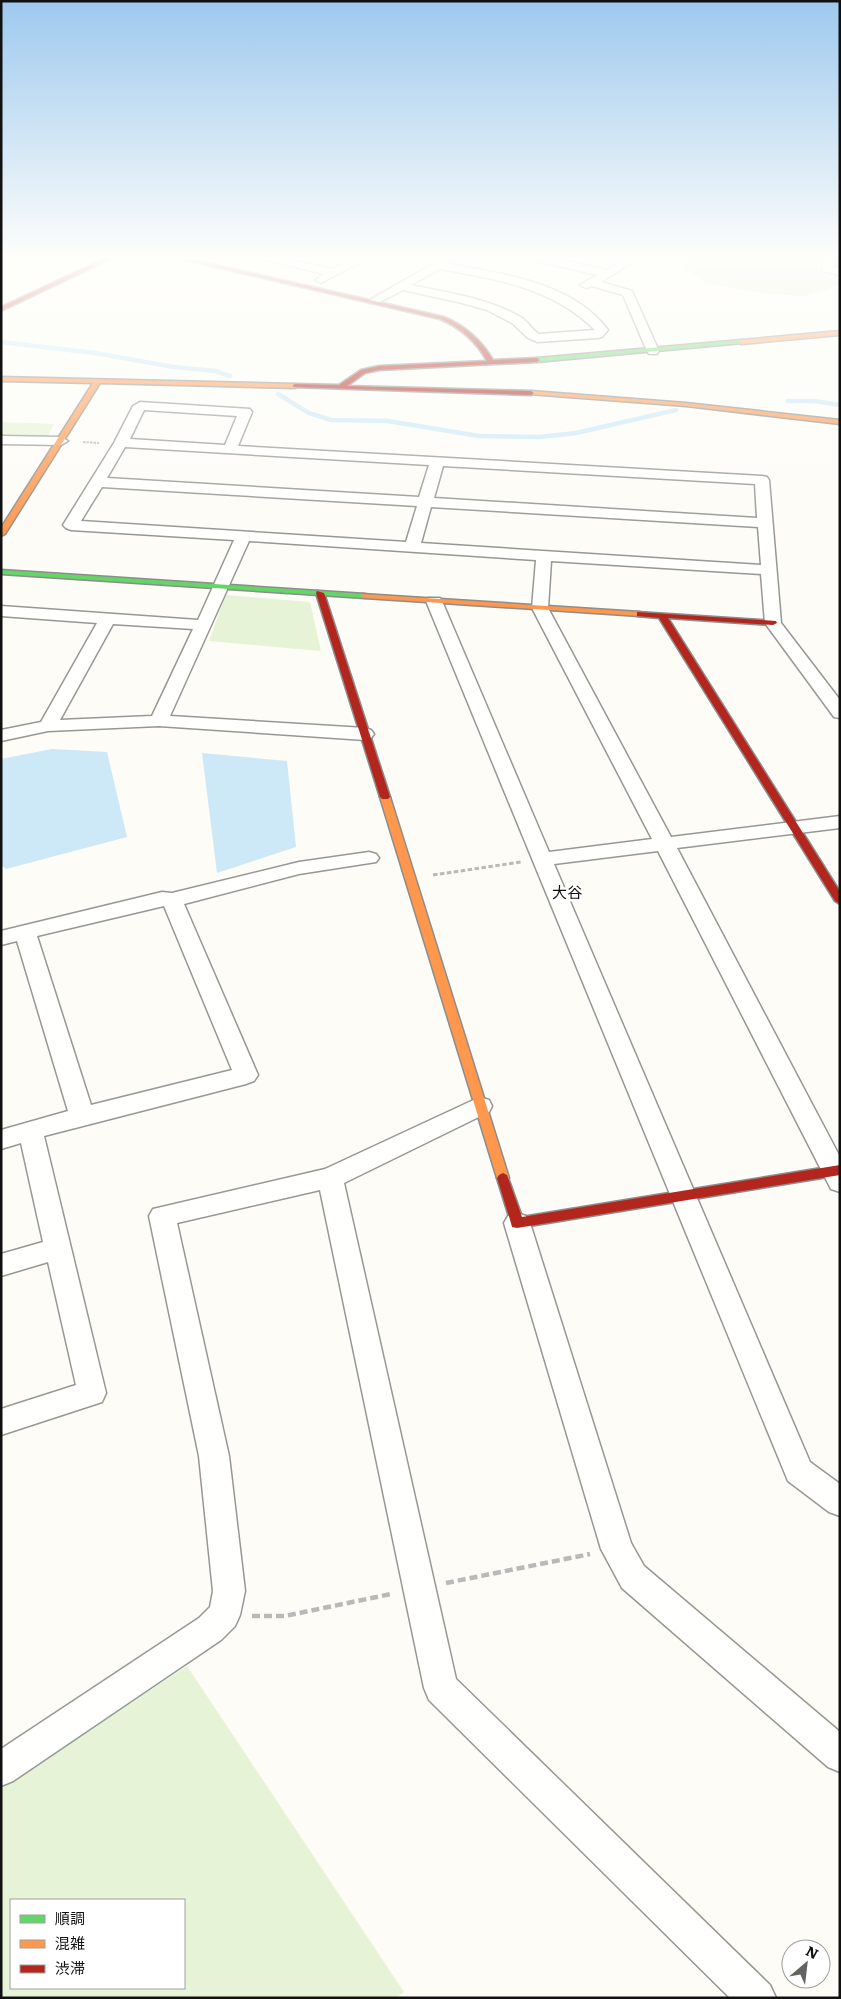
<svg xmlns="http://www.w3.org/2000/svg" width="841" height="1999" font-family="Literata,'Noto Sans JP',serif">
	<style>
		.green { fill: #e7f3d7; fill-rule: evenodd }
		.forest { fill: #d8eac5 }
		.water { fill: #cde8f7 }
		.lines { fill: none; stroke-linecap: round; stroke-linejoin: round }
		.stream { stroke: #cde8f7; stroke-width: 4.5 }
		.street-casing { stroke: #979795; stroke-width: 3 }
		.fast-casing { stroke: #8e8d8b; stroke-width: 3 }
		.slow-casing { stroke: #8e8d8b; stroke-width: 3 }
		.jam-casing { stroke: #8e8d8b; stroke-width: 3 }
		.path-far2 { stroke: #b9b9b8; stroke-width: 2; stroke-dasharray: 2.5 1; stroke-linecap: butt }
		.path-far1 { stroke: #b9b9b8; stroke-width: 3; stroke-dasharray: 4.5 2.5; stroke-linecap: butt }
		.path { stroke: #b9b9b8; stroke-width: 4.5; stroke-dasharray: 8 4; stroke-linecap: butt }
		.street { fill: #fffffe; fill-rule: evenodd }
		.fast { fill: #63d668; fill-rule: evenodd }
		.slow { fill: #ff974d; fill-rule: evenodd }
		.jam { fill: #b3261e; fill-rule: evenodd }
		.labels { text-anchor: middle; stroke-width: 5; stroke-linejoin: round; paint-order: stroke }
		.quarter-label { font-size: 15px; fill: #111; stroke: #fff }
	</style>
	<rect width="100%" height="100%" fill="#fdfcf7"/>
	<g class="green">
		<polygon points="1,422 54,424 47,438 1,437"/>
		<polygon points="226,595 310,602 321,651 209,641"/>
		<path d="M 187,1666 L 404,1992 L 396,1998 L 1,1998 L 1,1789 ZM 11,1900 L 184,1900 L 184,1988 L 11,1988 Z"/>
	</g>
	<polygon class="forest" points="678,256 840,256 840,285 805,296 769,294 706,283 684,267"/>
	<g class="water">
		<polygon points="52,749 107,752 127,837 6,869 1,865 1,759"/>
		<polygon points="202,753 287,761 296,847 217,873"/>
	</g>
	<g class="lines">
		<g class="stream">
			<polyline points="1,342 95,353 174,367 215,371 230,376"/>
			<polyline points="278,394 309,413 331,420 388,421 479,436 539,437 576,433 676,410"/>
			<polyline points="788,401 814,401 840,405"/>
		</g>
		<defs>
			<g id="street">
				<polygon points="255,256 274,256 333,269 359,256 372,256 321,283 315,280 324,274 256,258"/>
				<path d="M 447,256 L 455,256 L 456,258 L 449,264 C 503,274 572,282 608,330 L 602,337 L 598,338 L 537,342 L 528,338 L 512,323 L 487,310 L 462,303 L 403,290 L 378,303 L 370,303 L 368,301 ZM 440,269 C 497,279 553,288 595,330 L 539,334 C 532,330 529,323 522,318 C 489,298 448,293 411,285 Z"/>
				<polygon points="523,256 542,256 607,270 631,256 643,256 601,282 632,291 659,351 657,354 649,354 647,351 623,295 592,286 586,288 580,285 598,275 524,258"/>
				<polygon points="825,256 836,256 834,267 840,269 840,275 824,271 822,269"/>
				<path d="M 140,402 L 250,409 L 252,412 L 238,446 L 762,476 L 767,477 L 769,480 L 781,623 L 840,700 L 840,718 L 834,717 L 765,623 L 761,574 L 551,561 L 548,608 L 671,837 L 840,816 L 840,828 L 677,848 L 840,1157 L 840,1192 L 831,1189 L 658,851 L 554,864 L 810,1462 L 840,1484 L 840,1516 L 829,1512 L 788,1481 L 426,601 L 428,598 L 440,598 L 442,601 L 549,852 L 652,839 L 532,608 L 536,560 L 249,541 L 170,716 L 365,728 L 371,730 L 374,734 L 371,738 L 365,740 L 159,726 L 48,731 L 1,741 L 1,730 L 41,722 L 97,623 L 1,616 L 1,606 L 198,620 L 234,540 L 71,530 L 66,528 L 63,525 L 114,443 L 133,406 ZM 144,410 L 237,416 L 225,445 L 130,439 ZM 125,447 L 429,465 L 419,497 L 107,478 ZM 443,466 L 755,484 L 757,518 L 434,498 ZM 102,487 L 417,506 L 406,542 L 81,521 ZM 431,507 L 758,527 L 761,565 L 421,543 ZM 113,624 L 193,629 L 152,716 L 60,720 Z"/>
				<polygon points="1,436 61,437 68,441 61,445 1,444"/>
				<path d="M 369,852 L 376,854 L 379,858 L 376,862 L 299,874 L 184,904 L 258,1075 L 254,1081 L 246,1084 L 44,1136 L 106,1393 L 102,1402 L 1,1435 L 1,1409 L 76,1385 L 48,1262 L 1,1276 L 1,1254 L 43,1242 L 21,1143 L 1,1149 L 1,1130 L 68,1111 L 17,941 L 1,945 L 1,931 L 162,892 L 172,893 L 299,862 ZM 164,906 L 232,1070 L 91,1105 L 37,936 Z"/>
				<polygon points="480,1097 489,1100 492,1106 489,1112 344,1183 456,1679 770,1985 776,1998 730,1998 429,1700 424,1688 320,1190 177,1223 229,1456 245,1591 240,1615 235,1626 221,1640 13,1781 1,1786 1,1749 199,1618 210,1607 213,1591 199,1456 149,1216 153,1209 325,1169"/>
				<polygon points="517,1213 526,1216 530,1223 631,1543 644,1566 840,1732 840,1772 828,1767 622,1588 601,1549 504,1223 508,1216"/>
			</g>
			<g id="fast">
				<polygon points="741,340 744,342 743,343 537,362 534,360 537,358"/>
				<polygon points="1,570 365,594 369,596 365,598 1,574"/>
			</g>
			<g id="slow">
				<polygon points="840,331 840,335 741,344 738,342 741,340"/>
				<polygon points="1,377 295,384 298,386 295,388 100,383 5,534 1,536 1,528 93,383 1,381"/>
				<polygon points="531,391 686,403 840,420 840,424 686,406 529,394 528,393"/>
				<polygon points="362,594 640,612 644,614 640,616 365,598 361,596"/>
				<polygon points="385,794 390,797 509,1178 507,1181 503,1183 499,1181 497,1178 380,797"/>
			</g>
			<g id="jam">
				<polygon points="110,256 117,256 1,311 1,307"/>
				<path d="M 167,256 L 177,256 L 444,317 C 466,326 481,340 493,360 L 537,358 L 540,360 L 537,362 L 379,370 L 365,373 L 347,386 L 531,391 L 534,393 L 531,395 L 293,387 L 293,385 L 295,384 L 339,385 L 361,370 L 379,366 L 487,361 C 476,341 461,328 440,319 Z"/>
				<polygon points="317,591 324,593 390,797 388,799 382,799 380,797 316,593"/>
				<polygon points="637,612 776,621 777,623 773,625 668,618 840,892 840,904 835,901 659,618 637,616"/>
				<polygon points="840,1165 840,1175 517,1228 512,1227 511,1223 497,1178 499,1175 503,1173 507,1175 522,1217"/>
			</g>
		</defs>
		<use href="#street" class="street-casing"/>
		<use href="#fast" class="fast-casing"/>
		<use href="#slow" class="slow-casing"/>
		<use href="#jam" class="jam-casing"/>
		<polyline class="path-far2" points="83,442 99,443"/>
		<polyline class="path-far1" points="433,875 521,862"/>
		<g class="path">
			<polyline points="446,1583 590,1554"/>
			<polyline points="252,1616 285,1616 391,1594"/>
		</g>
		<use href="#street" class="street"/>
		<use href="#fast" class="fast"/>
		<use href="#slow" class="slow"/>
		<use href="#jam" class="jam"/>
	</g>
	<linearGradient id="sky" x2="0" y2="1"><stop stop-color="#9dc9ee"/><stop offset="0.48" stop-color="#fefefb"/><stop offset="1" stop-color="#fefefb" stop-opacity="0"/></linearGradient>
	<rect width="841" height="536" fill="url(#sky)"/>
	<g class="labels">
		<g class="quarter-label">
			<text x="567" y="898">大谷</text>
		</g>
	</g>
	<rect width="841" height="1999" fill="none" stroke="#111111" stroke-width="5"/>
	<rect x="10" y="1899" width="175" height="90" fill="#ffffff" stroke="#a0a0a0"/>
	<rect x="20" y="1915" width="25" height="8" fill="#63d668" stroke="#a0a0a0"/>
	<text x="55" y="1924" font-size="15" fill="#111111">順調</text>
	<rect x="20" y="1940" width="25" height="8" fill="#ff974d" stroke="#a0a0a0"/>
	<text x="55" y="1949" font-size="15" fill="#111111">混雑</text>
	<rect x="20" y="1965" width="25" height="8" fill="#b3261e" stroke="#a0a0a0"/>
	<text x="55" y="1974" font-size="15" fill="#111111">渋滞</text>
	<g transform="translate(806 1964) rotate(28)"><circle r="24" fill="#ffffff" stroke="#a0a0a0"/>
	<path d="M0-4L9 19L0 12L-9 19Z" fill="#646362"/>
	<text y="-8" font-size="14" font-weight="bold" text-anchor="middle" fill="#111111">N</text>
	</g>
</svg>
